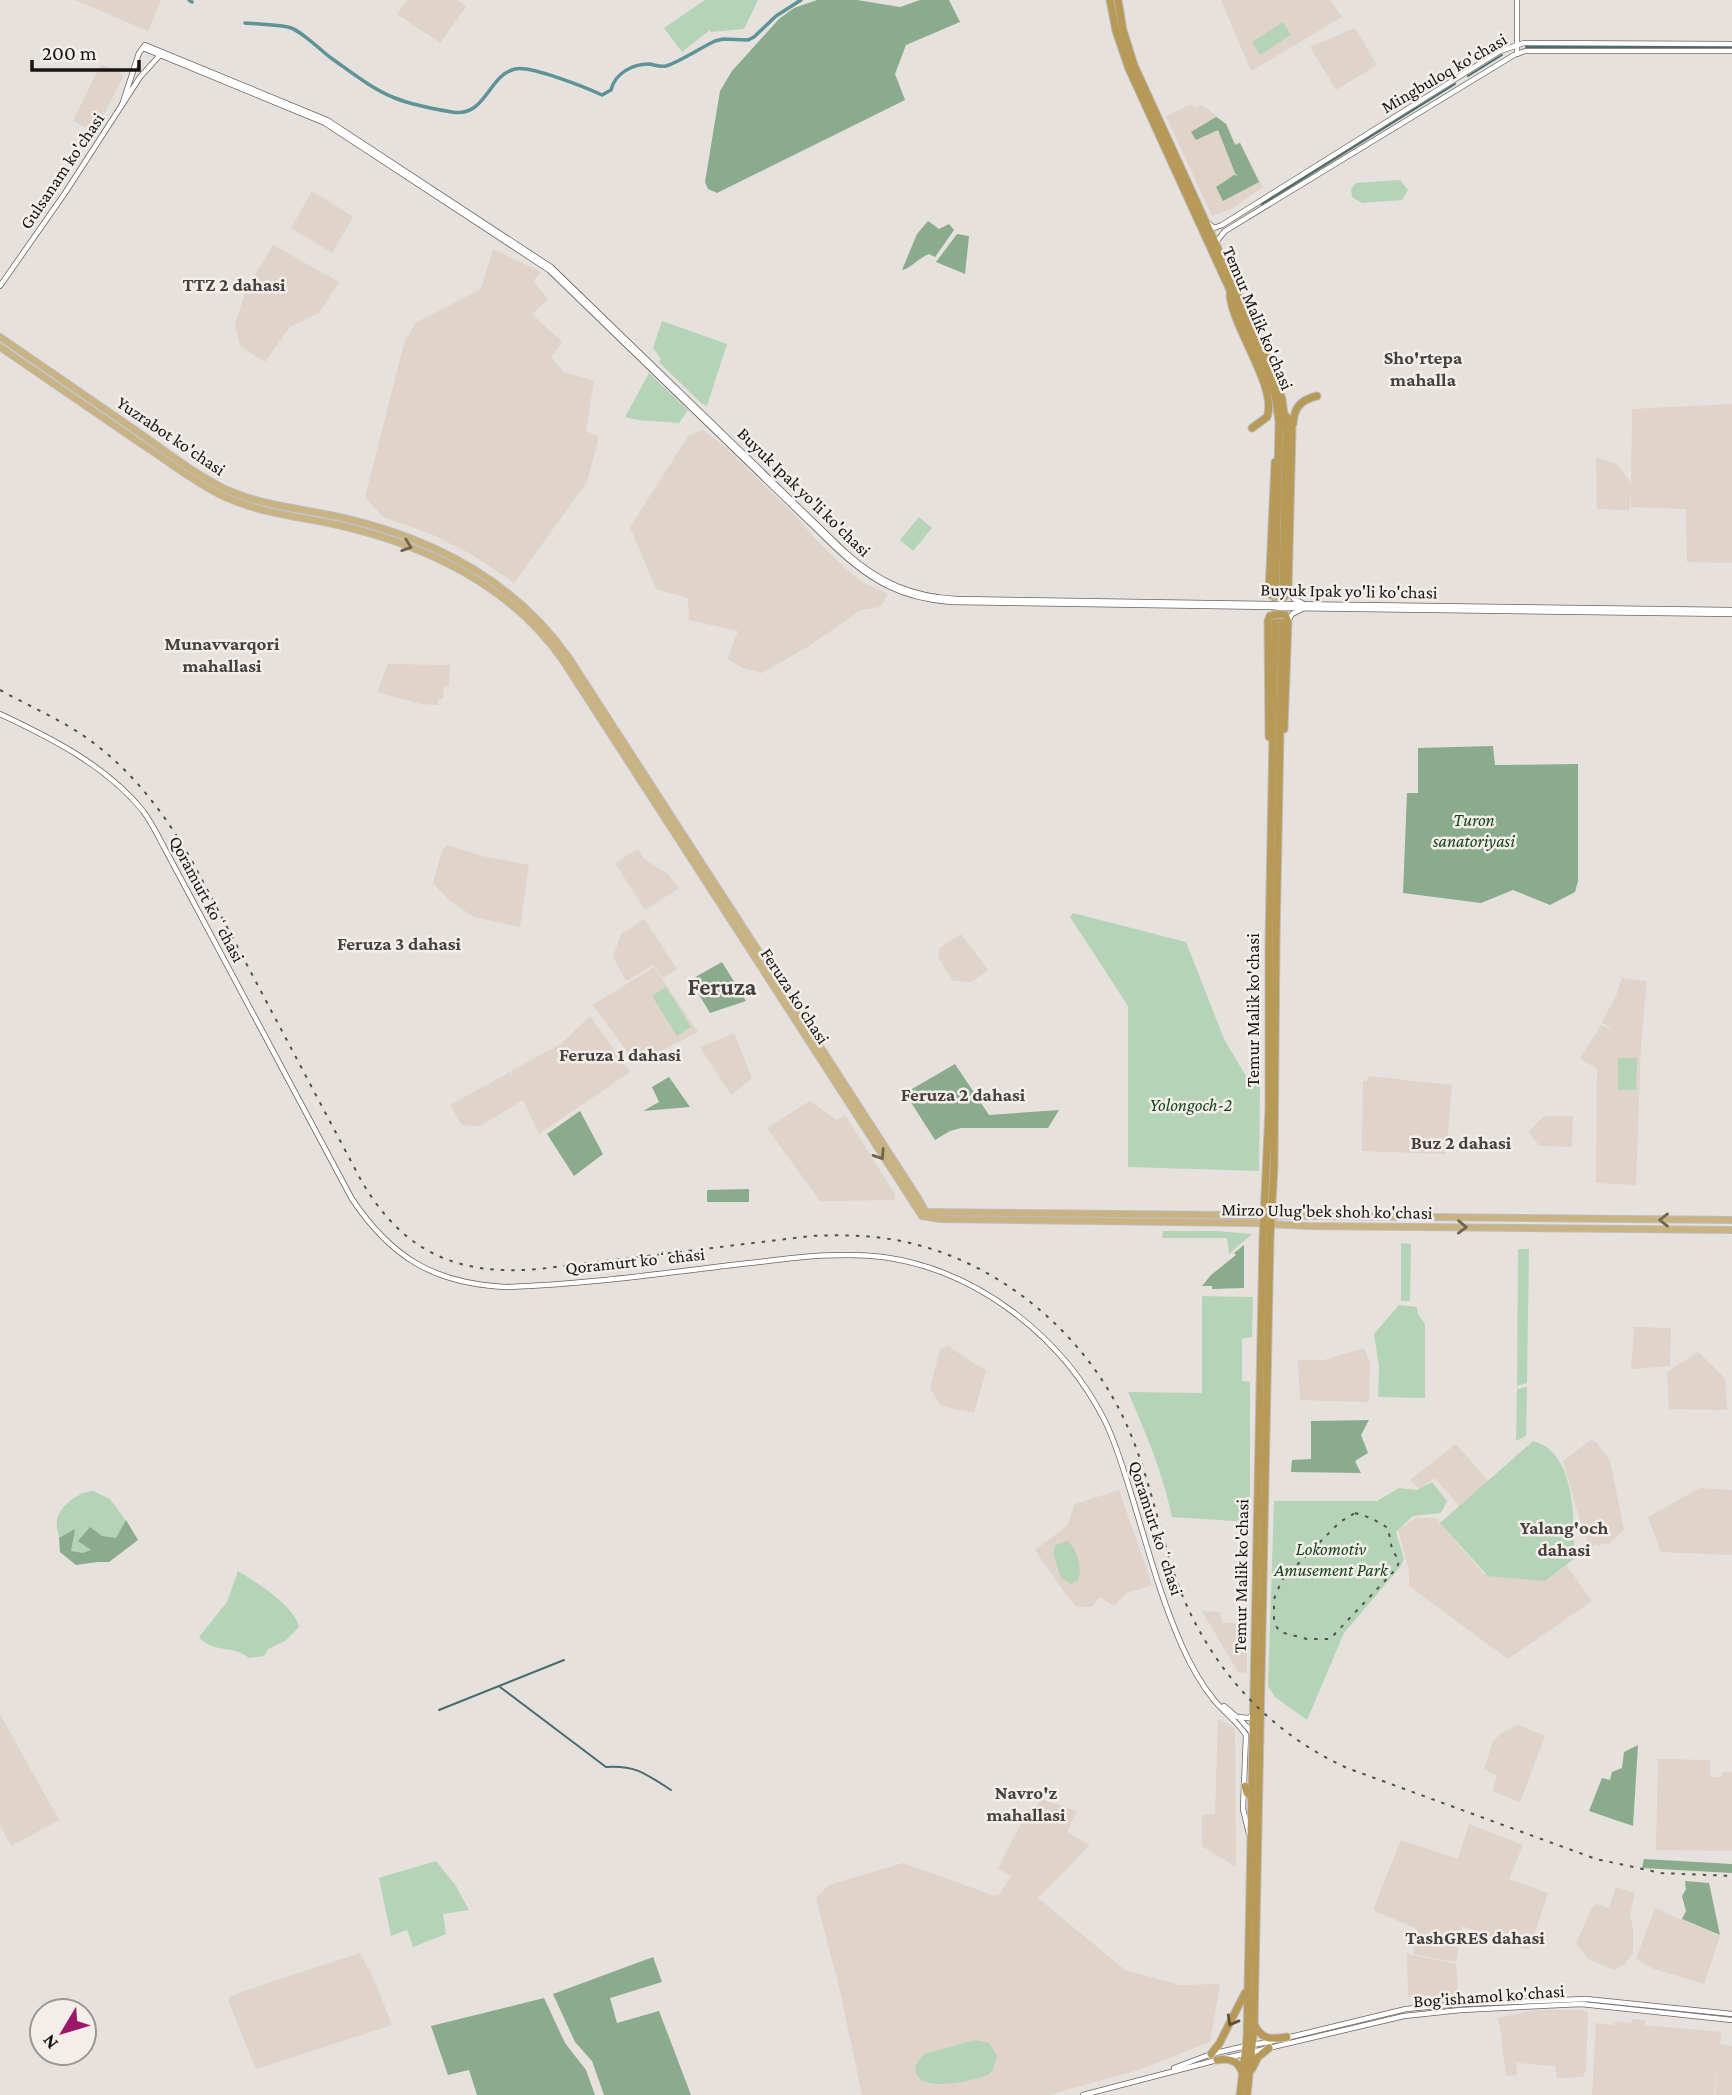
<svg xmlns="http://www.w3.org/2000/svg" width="1732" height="2095" font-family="'Crimson Pro',serif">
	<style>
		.built { fill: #dfd3ca }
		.green { fill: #b5d4b7 }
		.forest { fill: #8aab8c }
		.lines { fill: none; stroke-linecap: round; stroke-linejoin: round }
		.stream { stroke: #486d6f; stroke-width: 2 }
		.canal { stroke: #5e9397; stroke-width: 3.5 }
		.secondary-casing { stroke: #696461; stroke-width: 6 }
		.primary-casing { stroke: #bebdbd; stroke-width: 8 }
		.trunk-casing { stroke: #bebdbd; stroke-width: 9 }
		.secondary { stroke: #fff; stroke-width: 4.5 }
		.primary { stroke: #cab382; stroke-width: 6 }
		.trunk { stroke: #b89a58; stroke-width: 7 }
		.rail { stroke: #52504d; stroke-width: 2; stroke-dasharray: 3.5 7; stroke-linecap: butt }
		.secondary-bridge-casing { stroke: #696461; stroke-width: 6; stroke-linecap: butt }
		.trunk-bridge-casing { stroke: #bebdbd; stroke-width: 9; stroke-linecap: butt }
		.secondary-bridge { stroke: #fff; stroke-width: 4.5 }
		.trunk-bridge { stroke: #b89a58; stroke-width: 7 }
		.oneway { stroke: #70644a }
		.oneway2 { stroke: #5f5132 }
		.labels { text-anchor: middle; stroke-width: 5; stroke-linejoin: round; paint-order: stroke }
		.street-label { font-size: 18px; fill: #161513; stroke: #f3eeea }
		.park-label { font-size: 18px; font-style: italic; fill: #11441b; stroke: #f3eeea }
		.neighbourhood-label { font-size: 19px; font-weight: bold; fill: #45413e; stroke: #f3eeea }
		.district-label { font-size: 24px; font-weight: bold; fill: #45413e; stroke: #f3eeea }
	</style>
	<rect width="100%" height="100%" fill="#e6e1dd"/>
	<g class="built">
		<polygon points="75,0 161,0 148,31"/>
		<polygon points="407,0 457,0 466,7 440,43 397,14"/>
		<polygon points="1221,0 1330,0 1342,17 1251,71"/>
		<polygon points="1355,28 1377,65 1336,90 1310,47"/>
		<polygon points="101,64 124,75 95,132 73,121"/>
		<polygon points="1191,104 1194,108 1202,105 1227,124 1235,143 1240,142 1263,187 1233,208 1212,216 1166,116"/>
		<polygon points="312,191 353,217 332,253 291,228"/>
		<polygon points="273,245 339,282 319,313 290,327 265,362 240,346 235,324 246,290"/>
		<polygon points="493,249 541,272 533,281 548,299 532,314 562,342 551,357 564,372 594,381 586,431 599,437 587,482 514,583 471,554 431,534 383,517 365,497 404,344 415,323 481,289"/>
		<polygon points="1732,404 1732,563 1687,562 1686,509 1631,507 1631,491 1629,510 1597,509 1596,457 1617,464 1631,483 1632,409"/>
		<polygon points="703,430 724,446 797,517 814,538 845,568 862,582 888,594 880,607 861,610 809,646 762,673 743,668 727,659 738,631 689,620 688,598 656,589 630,527 689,435"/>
		<polygon points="388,664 450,665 449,686 444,686 443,699 438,699 438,705 421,704 377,692"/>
		<polygon points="447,845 482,856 529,865 520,927 474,917 449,900 433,883 442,851"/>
		<polygon points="638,849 644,859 668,874 679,888 645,910 615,863"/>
		<polygon points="644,919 677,969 663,978 653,965 626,981 613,957 621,934"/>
		<polygon points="961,934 988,970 971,982 953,981 938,957 940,948"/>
		<polygon points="654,967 698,1032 636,1064 593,1005"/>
		<polygon points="1622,978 1647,981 1641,1044 1636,1185 1596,1183 1597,1069 1580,1058 1601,1025 1613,1031 1602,1022 1616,996"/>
		<polygon points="590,1016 630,1072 539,1134 523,1100 480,1126 462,1125 450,1105 510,1072 514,1081 511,1071 561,1044"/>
		<polygon points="734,1033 752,1078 731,1095 700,1047"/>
		<polygon points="1368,1076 1452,1085 1446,1154 1362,1151 1363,1081 1367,1081"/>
		<polygon points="810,1101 837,1120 845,1115 895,1194 895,1200 820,1201 767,1128"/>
		<polygon points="1544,1116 1573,1116 1572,1147 1540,1146 1528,1132"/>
		<polygon points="1634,1327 1671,1328 1670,1366 1631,1369"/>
		<polygon points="948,1346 986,1371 974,1413 941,1406 930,1388 940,1349"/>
		<polygon points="1364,1348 1370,1363 1369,1402 1300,1400 1298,1360 1324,1360"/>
		<polygon points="1698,1352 1725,1378 1727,1410 1669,1409 1667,1372"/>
		<polygon points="1591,1440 1596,1442 1610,1461 1624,1530 1607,1545 1602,1543 1598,1547 1596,1544 1591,1547 1584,1535 1563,1461"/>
		<polygon points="1456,1444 1488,1481 1460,1507 1435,1478 1419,1489 1410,1480"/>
		<polygon points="1700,1488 1732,1490 1732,1555 1661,1552 1648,1517"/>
		<polygon points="1119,1490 1152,1585 1127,1593 1114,1606 1100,1597 1092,1607 1077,1607 1064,1592 1035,1550 1067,1526 1075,1504"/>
		<polygon points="1416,1518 1436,1518 1484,1574 1545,1581 1566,1565 1592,1601 1508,1659 1409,1586 1409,1571 1398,1530"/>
		<polygon points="1202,1611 1220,1612 1222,1623 1247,1623 1247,1673 1238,1672"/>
		<polygon points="0,1714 59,1820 11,1846 0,1825"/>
		<polygon points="1218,1718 1235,1729 1236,1867 1202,1846 1202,1815 1215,1814"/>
		<polygon points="1518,1725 1545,1736 1520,1802 1492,1791 1497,1776 1484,1769 1493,1741 1503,1732"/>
		<polygon points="1658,1759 1710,1760 1710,1777 1722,1777 1722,1772 1732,1772 1732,1851 1656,1850"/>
		<polygon points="1041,1799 1077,1811 1067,1832 1090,1845 1038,1898 1125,1970 1180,1985 1220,1984 1210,2042 1138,2070 1049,2095 862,2095 840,1991 816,1898 829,1885 903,1863 995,1896 1000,1894 1011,1876 998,1868 1029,1808 1034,1810"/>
		<polygon points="1469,1824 1523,1845 1509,1879 1548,1893 1529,1950 1462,1926 1456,1962 1413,1954 1417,1929 1373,1910 1401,1840 1458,1859"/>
		<polygon points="1616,1887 1635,1893 1630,1916 1633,1928 1633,1953 1624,1965 1614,1970 1589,1960 1576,1943 1592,1908 1597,1904 1609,1908"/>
		<polygon points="1655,1908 1720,1936 1704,1984 1654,1969 1636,1959"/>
		<polygon points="360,1953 376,1984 392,2025 256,2069 228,2000 231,1996 268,1983"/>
		<polygon points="1407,1954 1456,1964 1458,1994 1408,1997"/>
		<polygon points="1536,2010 1583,2010 1588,2012 1586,2069 1583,2077 1557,2078 1555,2066 1516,2063 1517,2075 1506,2076 1500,2026 1497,2018"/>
		<polygon points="1632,2019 1645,2020 1645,2025 1721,2032 1720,2044 1732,2046 1732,2095 1715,2095 1718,2061 1714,2095 1592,2095 1596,2023 1612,2025 1617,2021 1631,2023"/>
	</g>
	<g class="green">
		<polygon points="705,0 758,0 744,29 711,32 710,30 682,52 664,28"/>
		<polygon points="1283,22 1291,35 1260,55 1252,42"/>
		<polygon points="1400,180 1408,190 1402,200 1362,203 1352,197 1351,189 1356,183"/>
		<polygon points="662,321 727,344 707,406 701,403 659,362 661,359 653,348"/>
		<polygon points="649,373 688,410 679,423 637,420 625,417"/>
		<polygon points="919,517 932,528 913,551 900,540"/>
		<polygon points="1073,913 1186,942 1224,1039 1250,1083 1257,1080 1260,1085 1259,1171 1128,1167 1128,1006 1070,917"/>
		<polygon points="666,987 691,1027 677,1036 652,996"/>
		<polygon points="1618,1058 1637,1058 1636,1090 1618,1090"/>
		<polygon points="1216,1231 1252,1234 1229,1254 1227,1238 1162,1238 1163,1231"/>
		<polygon points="1401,1243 1411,1244 1410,1301 1401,1301"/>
		<polygon points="1518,1249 1529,1249 1527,1383 1517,1386"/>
		<path d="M 1202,1296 L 1253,1297 L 1252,1337 L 1242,1339 L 1242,1381 L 1250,1382 L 1250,1522 L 1172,1517 C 1163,1474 1146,1433 1128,1392 L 1202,1393 Z"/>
		<polygon points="1399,1305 1417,1307 1418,1314 1425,1324 1425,1398 1378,1397 1379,1367 1374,1334"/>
		<polygon points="1527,1387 1526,1436 1516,1441 1517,1389"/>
		<path d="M 1533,1441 C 1577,1452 1574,1524 1574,1559 L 1545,1581 L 1488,1576 L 1440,1523 Z"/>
		<polygon points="1432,1482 1447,1501 1441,1513 1413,1516 1396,1532 1404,1559 1400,1567 1344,1633 1307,1720 1275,1697 1268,1686 1274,1501 1377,1501 1399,1488 1417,1490"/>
		<path d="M 93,1491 L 110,1499 L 127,1522 L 118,1541 L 86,1556 L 67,1552 L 70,1535 L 59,1538 C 58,1532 56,1526 57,1520 C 60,1505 79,1492 93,1491 Z"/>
		<path d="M 1067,1541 C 1077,1548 1083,1569 1078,1580 L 1071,1584 L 1061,1578 L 1053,1552 L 1056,1545 Z"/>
		<path d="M 238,1571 C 255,1581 296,1607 299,1627 L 285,1641 L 268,1649 L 264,1656 L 249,1658 C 232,1644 214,1654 199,1637 L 227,1602 Z"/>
		<polygon points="436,1861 456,1886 469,1910 443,1914 446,1934 413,1947 407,1930 391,1936 379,1878"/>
		<path d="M 975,2040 L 989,2043 L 997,2056 L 993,2070 L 988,2075 C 967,2082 914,2095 915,2066 L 924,2054 Z"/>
	</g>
	<g class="forest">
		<polygon points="817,0 857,0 900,7 920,0 949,0 960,22 906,45 895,74 905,100 717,193 708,189 705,182 720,91 732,71 779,19 794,8"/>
		<polygon points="1216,117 1226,124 1235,145 1240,143 1259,182 1223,201 1216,187 1234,175 1238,176 1235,173 1218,130 1196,140 1191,132"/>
		<path d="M 928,221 L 939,229 L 949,224 L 954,230 L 935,257 L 929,254 C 918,258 912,268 902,270 L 917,234 Z"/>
		<polygon points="957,234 969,236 965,274 936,262"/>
		<polygon points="1493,746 1495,765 1578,764 1578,881 1575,892 1550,905 1513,890 1481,903 1403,893 1407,793 1418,793 1418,748"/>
		<polygon points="722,962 746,1001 710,1013 690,980"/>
		<polygon points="955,1064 989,1115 1059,1110 1048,1128 961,1128 950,1131 935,1140 905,1093"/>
		<polygon points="669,1077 690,1107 643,1111 659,1102 652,1087"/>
		<polygon points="580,1111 603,1154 574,1176 547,1134"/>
		<polygon points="749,1189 749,1202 707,1202 707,1190"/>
		<polygon points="1244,1245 1244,1288 1212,1289 1212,1286 1202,1286 1211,1275 1236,1255 1234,1253"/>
		<polygon points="1369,1420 1361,1435 1368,1453 1355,1461 1361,1473 1291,1472 1292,1460 1311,1459 1311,1421"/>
		<polygon points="126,1520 138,1540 109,1562 98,1562 76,1565 60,1552 59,1538 75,1529 71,1551 83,1553 91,1550 78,1541 90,1527 102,1536 116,1538"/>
		<polygon points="1638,1745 1633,1826 1589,1811 1602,1778 1610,1780 1612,1772 1622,1768 1624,1752"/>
		<polygon points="1644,1859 1732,1864 1732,1873 1642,1868"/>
		<polygon points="1685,1881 1709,1883 1720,1935 1682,1919 1686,1911 1682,1896 1686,1889"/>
		<polygon points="653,1957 662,1982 610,1998 617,2023 659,2011 691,2095 604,2095 592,2061 575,2042 553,1994"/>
		<polygon points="544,1998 565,2043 586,2070 595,2095 477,2095 469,2070 448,2075 431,2026"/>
	</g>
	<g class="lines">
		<g class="stream">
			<polyline points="1526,47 1732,47"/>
			<polyline points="1468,76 1502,55"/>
			<polyline points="1262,204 1455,84"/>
			<path d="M 500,1687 L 606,1767 C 636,1765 646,1774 671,1790"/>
			<polyline points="439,1710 564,1660"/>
		</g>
		<g class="canal">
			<polyline points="189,0 192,2"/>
			<path d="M 245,23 C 258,24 274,24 288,27 C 301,30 319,49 331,58 C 351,72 372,89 395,98 C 412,105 434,109 452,112 C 486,118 488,75 515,69 C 530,65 587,88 602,95 L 611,90 C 615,73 633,64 649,64 C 655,65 661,67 666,66 C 678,63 702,47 715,41 L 723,39 L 748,40 L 754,37 L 776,16 L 801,0"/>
		</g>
		<defs>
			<g id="secondary">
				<polyline points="1517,0 1517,54"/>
				<path d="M 143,48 L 325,123 L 549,270 L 835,547 C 871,581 901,598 951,602 L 1271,607"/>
				<path d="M 122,105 L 139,53 L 145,45 L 327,120 L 551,267 L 845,552 C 878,582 912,597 957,599 L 1271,604"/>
				<polyline points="1208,223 1214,228 1222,225 1500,51 1524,43 1732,44"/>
				<polyline points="1216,242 1225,231 1514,55 1525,51 1732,51"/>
				<polyline points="0,286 65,193 140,77 161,54"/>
				<polyline points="1288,591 1294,599 1302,603"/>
				<polyline points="1285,604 1732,610"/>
				<polyline points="1285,608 1732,614"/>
				<polyline points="1288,621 1292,614 1302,609"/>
				<path d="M 0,714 C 51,738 107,766 143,811 C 152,823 158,836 165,849 L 352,1199 C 391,1257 433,1283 504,1287 C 583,1285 663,1273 741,1264 C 787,1259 836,1251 883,1257 C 977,1270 1062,1336 1105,1421 C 1117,1446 1125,1474 1133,1500 C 1148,1549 1161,1599 1182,1646 C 1190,1664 1201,1684 1214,1700 C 1224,1712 1238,1722 1246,1735 L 1243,1809 L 1249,1834"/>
				<polyline points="1224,1706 1237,1717 1249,1718 1254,1713"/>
				<polyline points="1240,1719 1253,1734"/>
				<polyline points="1286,2038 1406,2009 1460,2004 1586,1999 1732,2014"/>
				<polyline points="1252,2045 1274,2041"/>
				<polyline points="1252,2052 1404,2016 1461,2010 1581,2004 1732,2020"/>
				<polyline points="1226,2058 1244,2054"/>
				<polyline points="1174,2068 1211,2054 1246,2046"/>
				<polyline points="1083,2095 1217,2060"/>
			</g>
			<g id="primary">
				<path d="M 0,337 C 47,369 94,402 141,434 C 168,453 195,474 225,489 C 262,506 305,509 344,518 C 434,539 515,581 569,658 L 918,1198 L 924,1209 L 922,1216"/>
				<path d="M 0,347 C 47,379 93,411 140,443 C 168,461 195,483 225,497 C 260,513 301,517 338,525 C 426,545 512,586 564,662 L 922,1216"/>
				<polyline points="922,1212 1732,1220"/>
				<polyline points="922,1216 940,1219 1254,1223 1308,1226 1732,1230"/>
			</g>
			<g id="trunk">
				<polyline points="1110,0 1116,31 1129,69 1266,369 1275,395 1279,421 1269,941 1269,1108 1263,1238 1247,2037 1240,2095"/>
				<polyline points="1118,0 1123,30 1134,65 1272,367 1282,399 1286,429 1276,940 1274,1168 1270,1238 1254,2026 1247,2095"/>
				<path d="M 1230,295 C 1233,329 1278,388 1267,417 L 1252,428"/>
				<path d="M 1293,424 C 1294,408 1300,400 1317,396"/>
				<polyline points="1271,595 1269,591 1275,462"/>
				<polyline points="1285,596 1288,591 1292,429 1287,417"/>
				<polyline points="1284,729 1288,622 1285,615"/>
				<polyline points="1269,737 1268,621 1270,616"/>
				<polyline points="1245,1786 1247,1793 1252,1797"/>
				<path d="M 1255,2026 C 1263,2041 1273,2039 1287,2037"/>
				<polyline points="1211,2054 1219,2044 1245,1993"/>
				<path d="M 1217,2060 C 1229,2058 1238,2060 1242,2072"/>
				<polyline points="1252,2069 1258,2057 1269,2048"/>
			</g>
		</defs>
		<use href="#secondary" class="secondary-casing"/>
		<use href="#primary" class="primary-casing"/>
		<use href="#trunk" class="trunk-casing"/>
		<use href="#secondary" class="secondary"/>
		<use href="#primary" class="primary"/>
		<use href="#trunk" class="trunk"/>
		<g class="rail">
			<path d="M 0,690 C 27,705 55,717 81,734 C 130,767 164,812 193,863 L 362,1182 C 404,1253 458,1276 539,1269 L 811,1236 C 832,1235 853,1235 874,1237 C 987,1248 1089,1331 1131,1435 C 1148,1476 1157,1519 1170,1561 C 1198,1653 1259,1728 1347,1768 L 1596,1859 L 1661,1873 L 1732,1876"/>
			<polygon points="1355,1513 1371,1518 1388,1528 1392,1549 1399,1561 1397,1568 1330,1639 1307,1639 1280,1632 1274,1623 1274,1599 1282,1580 1340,1522"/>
		</g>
		<defs>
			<g id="secondary-bridge">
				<polyline points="1271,604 1285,604"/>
				<polyline points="1271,607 1285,608"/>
			</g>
			<g id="trunk-bridge">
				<polyline points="1271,595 1279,597 1285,596"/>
				<polyline points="1270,616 1278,614 1285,615"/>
			</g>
		</defs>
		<use href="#secondary-bridge" class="secondary-bridge-casing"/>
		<use href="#trunk-bridge" class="trunk-bridge-casing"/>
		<use href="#secondary-bridge" class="secondary-bridge"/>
		<use href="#trunk-bridge" class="trunk-bridge"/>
	</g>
	<defs><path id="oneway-chevron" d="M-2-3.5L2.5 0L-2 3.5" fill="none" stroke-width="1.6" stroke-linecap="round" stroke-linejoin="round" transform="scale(1.75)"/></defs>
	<g class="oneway">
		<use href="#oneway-chevron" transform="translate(407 546) rotate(19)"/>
		<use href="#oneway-chevron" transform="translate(880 1155) rotate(57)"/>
		<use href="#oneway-chevron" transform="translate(1664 1220) rotate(-180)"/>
		<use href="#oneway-chevron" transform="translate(1462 1227) rotate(1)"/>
	</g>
	<use class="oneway2" href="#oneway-chevron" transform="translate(1232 2021) rotate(119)"/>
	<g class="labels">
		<g class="street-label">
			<text transform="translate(1444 73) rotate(-30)" y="6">Mingbuloq ko'chasi</text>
			<text transform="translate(62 171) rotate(-56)" y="6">Gulsanam ko'chasi</text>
			<text transform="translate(1258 318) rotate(67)" y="6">Temur Malik ko'chasi</text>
			<text transform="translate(171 436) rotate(34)" y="6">Yuzrabot ko'chasi</text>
			<text transform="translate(804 492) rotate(44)" y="6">Buyuk Ipak yo'li ko'chasi</text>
			<text transform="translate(1349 591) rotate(1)" y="6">Buyuk Ipak yo'li ko'chasi</text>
			<text transform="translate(207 899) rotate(62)" y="6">Qoramurt koʻchasi</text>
			<text transform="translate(795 996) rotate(57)" y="6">Feruza ko'chasi</text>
			<text transform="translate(1253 1010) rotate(-90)" y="6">Temur Malik ko'chasi</text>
			<text transform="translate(1327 1211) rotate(1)" y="6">Mirzo Ulug'bek shoh ko'chasi</text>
			<text transform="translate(635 1261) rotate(-6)" y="6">Qoramurt koʻchasi</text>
			<text transform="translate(1156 1528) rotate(72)" y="6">Qoramurt koʻchasi</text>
			<text transform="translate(1241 1576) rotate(-89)" y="6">Temur Malik ko'chasi</text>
			<text transform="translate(1489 1996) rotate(-4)" y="6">Bog'ishamol ko'chasi</text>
		</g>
		<g class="park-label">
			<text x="1474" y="826">Turon<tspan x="1474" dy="21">sanatoriyasi</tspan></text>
			<text x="1191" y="1111">Yolongoch-2</text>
			<text x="1331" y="1555">Lokomotiv<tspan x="1331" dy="21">Amusement Park</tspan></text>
		</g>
		<g class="neighbourhood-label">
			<text x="234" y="291">TTZ 2 dahasi</text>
			<text x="1423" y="364">Sho'rtepa<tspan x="1423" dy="22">mahalla</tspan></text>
			<text x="222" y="650">Munavvarqori<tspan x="222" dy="22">mahallasi</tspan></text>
			<text x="399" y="950">Feruza 3 dahasi</text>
			<text x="620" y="1061">Feruza 1 dahasi</text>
			<text x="963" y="1101">Feruza 2 dahasi</text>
			<text x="1461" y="1149">Buz 2 dahasi</text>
			<text x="1564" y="1534">Yalang'och<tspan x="1564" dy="22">dahasi</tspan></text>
			<text x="1026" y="1799">Navro'z<tspan x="1026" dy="22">mahallasi</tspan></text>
			<text x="1475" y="1944">TashGRES dahasi</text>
		</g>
		<g class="district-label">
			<text x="722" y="995">Feruza</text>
		</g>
	</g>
	<g transform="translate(63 2032) rotate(232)"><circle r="33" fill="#f3eeea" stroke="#9b9794" stroke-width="2"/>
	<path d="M0-5L12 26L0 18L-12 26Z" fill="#9c1769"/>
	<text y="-10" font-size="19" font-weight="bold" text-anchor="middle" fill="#161513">N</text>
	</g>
	<path d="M32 60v10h107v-10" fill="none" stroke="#161513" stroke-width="3.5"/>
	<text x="42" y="60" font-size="21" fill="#161513" stroke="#f3eeea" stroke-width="5" paint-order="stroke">200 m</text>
</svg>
